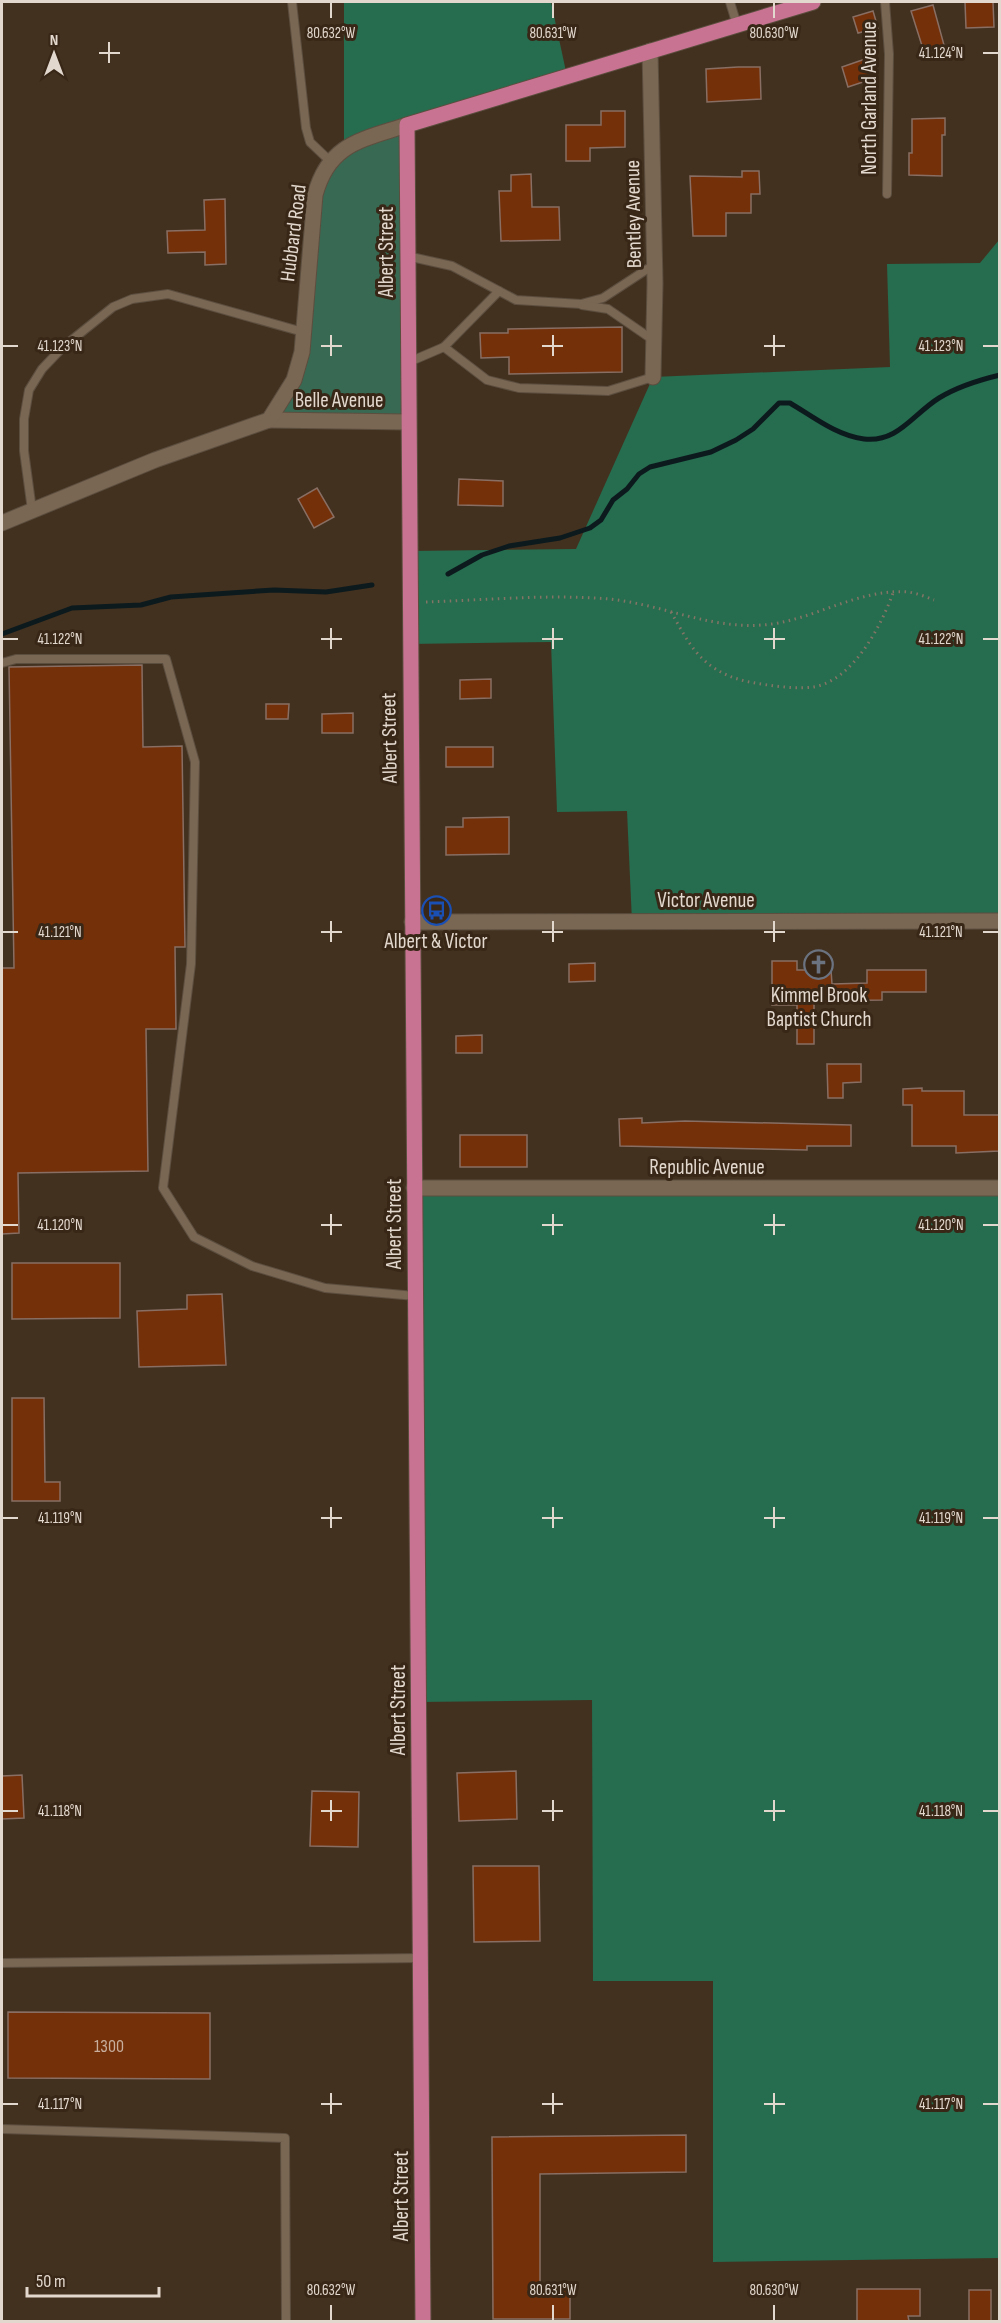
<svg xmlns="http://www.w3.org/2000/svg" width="1001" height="2323" font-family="'Sofia Sans Condensed',sans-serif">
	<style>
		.green { fill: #386a53 }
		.forest { fill: #266c4f }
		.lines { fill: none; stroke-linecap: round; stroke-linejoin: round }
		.stream { stroke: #0c1a1e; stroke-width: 5 }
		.building { fill: #743009; stroke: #886e63; stroke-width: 1.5 }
		.service-casing { stroke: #5c4e3f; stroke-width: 10 }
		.minor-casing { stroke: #5c4e3f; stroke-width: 17 }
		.tertiary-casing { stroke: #5c4e3f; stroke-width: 17 }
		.primary-casing { stroke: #5c4e3f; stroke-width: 17 }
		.path { stroke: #837566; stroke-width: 3; stroke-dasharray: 1.5 4.5; stroke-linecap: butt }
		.service { stroke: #796653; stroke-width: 8 }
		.minor { stroke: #796653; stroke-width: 15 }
		.tertiary { stroke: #796653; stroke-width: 15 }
		.primary { stroke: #c97392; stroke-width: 15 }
		.ticks { fill: none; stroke: #e3d8ce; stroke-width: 2 }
		.labels { text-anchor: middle; stroke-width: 6; stroke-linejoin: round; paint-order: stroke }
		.number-label { font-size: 18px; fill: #c7ae9d }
		.street-label { font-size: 21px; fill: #e3d8ce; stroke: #382716 }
		.poi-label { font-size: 21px; fill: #e3d8ce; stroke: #382716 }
		.ticks-label { font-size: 15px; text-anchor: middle; fill: #e3d8ce; stroke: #382716; stroke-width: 6; stroke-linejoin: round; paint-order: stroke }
	</style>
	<rect width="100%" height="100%" fill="#42311f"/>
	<polygon class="green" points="407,125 408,422 269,420 294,380 315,195 333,156"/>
	<g class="forest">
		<polygon points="344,2 551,2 567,76 344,148"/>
		<polygon points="999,240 999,921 632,922 627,811 557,812 551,642 409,644 409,551 576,549 653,377 890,367 887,264 980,263"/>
		<polygon points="414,1188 999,1188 999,2258 713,2262 713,1981 593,1981 592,1700 419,1702"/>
	</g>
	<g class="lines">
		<g class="stream">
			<path d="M 448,574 L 482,555 L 509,546 L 560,538 L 590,528 L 601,520 L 613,500 L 627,489 L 639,474 L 650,467 L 711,452 L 736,440 L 753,429 L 779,403 L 790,403 C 812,416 837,436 864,439 C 898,443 913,414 939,398 C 957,387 979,380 1000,375"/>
			<polyline points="2,634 72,608 141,605 171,597 274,590 326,592 372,585"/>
		</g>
	</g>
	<g class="building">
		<polygon points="965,2 993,2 994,27 966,28"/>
		<polygon points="933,5 944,45 924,52 911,11"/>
		<polygon points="873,11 878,28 858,33 853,17"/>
		<polygon points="868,58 875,78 848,87 842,67"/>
		<polygon points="738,67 760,67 761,99 707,102 706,69"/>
		<polygon points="601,111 625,111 625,147 590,148 590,161 566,161 566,125 601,125"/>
		<polygon points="945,118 945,135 942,135 942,176 909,175 909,153 912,153 912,119"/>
		<polygon points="742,171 759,171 760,194 751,194 751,213 726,213 726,236 693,236 690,176 742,177"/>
		<polygon points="531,174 532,207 559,207 560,240 501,241 499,191 511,191 511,175"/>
		<polygon points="225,199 226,264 205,265 205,252 168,253 167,231 205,230 204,200"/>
		<polygon points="622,327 622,372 509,374 509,357 481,358 480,333 508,333 508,329"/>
		<polygon points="459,479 503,481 503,506 458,505"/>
		<polygon points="317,488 334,517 314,528 298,499"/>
		<polygon points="142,665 143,747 182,746 185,947 175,947 176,1029 146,1029 148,1171 18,1173 19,1233 2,1234 2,968 14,968 9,667"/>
		<polygon points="491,679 491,698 460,699 460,680"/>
		<polygon points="266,704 289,704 288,719 266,719"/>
		<polygon points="353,713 353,733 322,733 322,714"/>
		<rect x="446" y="747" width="47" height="20"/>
		<polygon points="509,817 509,854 446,855 446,827 463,827 463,818"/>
		<polygon points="772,961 797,961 797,970 831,970 832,984 867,983 867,970 926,970 926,992 882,992 882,1000 814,1001 814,1044 797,1044 797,1005 772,1005"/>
		<polygon points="595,963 595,981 569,982 569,964"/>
		<polygon points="482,1035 482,1053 456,1053 456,1036"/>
		<polygon points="827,1064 861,1064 861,1082 843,1083 843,1098 828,1098"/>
		<polygon points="922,1088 922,1091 964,1091 964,1115 999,1115 999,1151 956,1153 956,1146 912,1146 912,1105 903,1105 903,1089"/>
		<polygon points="642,1118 642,1123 685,1121 851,1125 851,1146 807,1146 807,1150 620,1146 619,1119"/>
		<rect x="460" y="1135" width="67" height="32"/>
		<polygon points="12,1263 120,1263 120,1318 12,1319"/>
		<polygon points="222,1294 226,1365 139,1367 137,1311 187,1309 187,1295"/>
		<polygon points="12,1398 44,1398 45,1482 60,1482 60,1501 12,1501"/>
		<polygon points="516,1771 517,1819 459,1821 457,1773"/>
		<polygon points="22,1775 24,1818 2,1819 2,1776"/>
		<polygon points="312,1791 359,1792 358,1847 310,1846"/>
		<polygon points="473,1866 539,1866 540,1941 474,1942"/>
		<polygon points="8,2012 210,2013 210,2079 8,2078"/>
		<polygon points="686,2135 686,2172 540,2174 540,2286 570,2286 570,2319 493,2319 492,2137"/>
		<polygon points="857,2289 920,2289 920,2316 908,2316 909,2321 857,2322"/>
		<rect x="969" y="2290" width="22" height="32"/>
	</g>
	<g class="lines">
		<defs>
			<g id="service">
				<polyline points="292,2 306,128 310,142 330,161"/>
				<polyline points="730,2 737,25"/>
				<polyline points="885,2 889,54 887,194"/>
				<polyline points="407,256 452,266 516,300 581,304 603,298 655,264"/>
				<polyline points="582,305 608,309 653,340"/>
				<polyline points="444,347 487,380 519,388 608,391 653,377"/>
				<polyline points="409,362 444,347 499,291"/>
				<polyline points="32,510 24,451 24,419 29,390 42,369 63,347 113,307 132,299 168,294 303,332"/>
				<polyline points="2,663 16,659 166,659 195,762 191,964 163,1188 194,1237 252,1266 325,1288 415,1296"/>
				<polyline points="2,1963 421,1958"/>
				<polyline points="2,2129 285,2138 286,2322"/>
			</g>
			<g id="minor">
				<polyline points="650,51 655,283 653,377"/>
				<polyline points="412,922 1000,921"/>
				<polyline points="414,1188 1000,1188"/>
			</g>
			<g id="tertiary">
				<polyline points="269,420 408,422"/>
				<path d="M 2,523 L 155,460 L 269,420 L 294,380 L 302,352 L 315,195 C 329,143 362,140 407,125"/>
			</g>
			<polyline id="primary" points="423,2322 407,125 813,2"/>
		</defs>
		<use href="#service" class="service-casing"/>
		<use href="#minor" class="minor-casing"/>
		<use href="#tertiary" class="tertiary-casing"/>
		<use href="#primary" class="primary-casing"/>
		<g class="path">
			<path d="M 426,602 C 486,600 549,594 609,599 C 661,604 709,629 762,625 C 811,622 858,588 908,592 C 917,593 926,597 934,600"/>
			<path d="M 671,612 C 681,629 690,648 705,661 C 723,677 744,682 768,685 C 783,687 799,689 813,687 C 853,681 881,626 893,593"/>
		</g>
		<use href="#service" class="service"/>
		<use href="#minor" class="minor"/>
		<use href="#tertiary" class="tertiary"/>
		<use href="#primary" class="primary"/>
	</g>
	<path class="ticks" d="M 331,3 L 331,18M 553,3 L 553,18M 774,3 L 774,18M 109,42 L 109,63M 99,53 L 120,53M 983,53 L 998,53M 331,335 L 331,356M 553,335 L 553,356M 774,335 L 774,356M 3,346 L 18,346M 321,346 L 342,346M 542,346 L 563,346M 764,346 L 785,346M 983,346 L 998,346M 331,628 L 331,649M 553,628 L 553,649M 774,628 L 774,649M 3,639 L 18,639M 321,639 L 342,639M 542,639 L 563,639M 764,639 L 785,639M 983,639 L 998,639M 331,921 L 331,942M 553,921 L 553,942M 774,921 L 774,942M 3,932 L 18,932M 321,932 L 342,932M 542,932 L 563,932M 764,932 L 785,932M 983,932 L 998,932M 331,1214 L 331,1235M 553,1214 L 553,1235M 774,1214 L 774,1235M 3,1225 L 18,1225M 321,1225 L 342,1225M 542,1225 L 563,1225M 764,1225 L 785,1225M 983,1225 L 998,1225M 331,1507 L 331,1528M 553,1507 L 553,1528M 774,1507 L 774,1528M 3,1518 L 18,1518M 321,1518 L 342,1518M 542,1518 L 563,1518M 764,1518 L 785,1518M 983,1518 L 998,1518M 331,1800 L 331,1821M 553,1800 L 553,1821M 774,1800 L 774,1821M 3,1811 L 18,1811M 321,1811 L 342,1811M 542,1811 L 563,1811M 764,1811 L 785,1811M 983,1811 L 998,1811M 331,2093 L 331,2114M 553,2093 L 553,2114M 774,2093 L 774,2114M 3,2104 L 18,2104M 321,2104 L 342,2104M 542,2104 L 563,2104M 764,2104 L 785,2104M 983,2104 L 998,2104M 331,2305 L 331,2320M 553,2305 L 553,2320M 774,2305 L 774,2320"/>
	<defs>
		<symbol id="bus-ring" viewBox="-11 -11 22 22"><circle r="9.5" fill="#382716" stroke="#1a4fb4" stroke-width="1.5"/><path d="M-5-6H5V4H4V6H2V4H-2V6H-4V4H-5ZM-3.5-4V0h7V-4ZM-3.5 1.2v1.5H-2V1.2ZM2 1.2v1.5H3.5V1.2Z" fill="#1a4fb4"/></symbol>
		<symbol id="church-ring" viewBox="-11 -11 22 22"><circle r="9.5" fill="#382716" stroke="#6b7280" stroke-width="1.5"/><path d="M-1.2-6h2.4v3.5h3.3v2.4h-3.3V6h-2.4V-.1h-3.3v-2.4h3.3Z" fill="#6b7280"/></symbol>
	</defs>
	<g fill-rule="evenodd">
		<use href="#bus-ring" x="420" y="894" width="33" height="33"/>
		<use href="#church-ring" x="802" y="948" width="33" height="33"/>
	</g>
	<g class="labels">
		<g class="number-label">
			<text x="109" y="2052">1300</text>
		</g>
		<g class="street-label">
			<text transform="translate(869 98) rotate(-90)" y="7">North Garland Avenue</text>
			<text transform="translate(633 214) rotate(-91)" y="7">Bentley Avenue</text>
			<text transform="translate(293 233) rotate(-83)" y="7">Hubbard Road</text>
			<text transform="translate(386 252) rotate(-90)" y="7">Albert Street</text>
			<text x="339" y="407">Belle Avenue</text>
			<text transform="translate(389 738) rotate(-91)" y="7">Albert Street</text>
			<text x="706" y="907">Victor Avenue</text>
			<text x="707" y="1174">Republic Avenue</text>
			<text transform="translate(394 1224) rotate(-90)" y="7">Albert Street</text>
			<text transform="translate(398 1710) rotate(-90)" y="7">Albert Street</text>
			<text transform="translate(401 2196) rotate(-90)" y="7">Albert Street</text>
		</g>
		<g class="poi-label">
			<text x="436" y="948">Albert &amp; Victor</text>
			<text x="819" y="1002">Kimmel Brook<tspan x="819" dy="24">Baptist Church</tspan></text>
		</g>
	</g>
	<g class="ticks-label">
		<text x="331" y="38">80.632°W</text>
		<text x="553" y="38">80.631°W</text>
		<text x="774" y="38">80.630°W</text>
		<text x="941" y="58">41.124°N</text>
		<text x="60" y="351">41.123°N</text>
		<text x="941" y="351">41.123°N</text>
		<text x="60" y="644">41.122°N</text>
		<text x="941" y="644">41.122°N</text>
		<text x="60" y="937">41.121°N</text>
		<text x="941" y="937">41.121°N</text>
		<text x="60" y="1230">41.120°N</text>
		<text x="941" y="1230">41.120°N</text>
		<text x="60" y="1523">41.119°N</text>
		<text x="941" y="1523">41.119°N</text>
		<text x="60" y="1816">41.118°N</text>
		<text x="941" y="1816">41.118°N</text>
		<text x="60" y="2109">41.117°N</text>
		<text x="941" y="2109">41.117°N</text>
		<text x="331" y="2295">80.632°W</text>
		<text x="553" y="2295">80.631°W</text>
		<text x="774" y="2295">80.630°W</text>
	</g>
	<rect width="1001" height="2323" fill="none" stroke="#e3d8ce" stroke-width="6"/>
	<g transform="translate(54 54)" stroke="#382716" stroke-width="4.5" paint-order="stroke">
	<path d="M0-4.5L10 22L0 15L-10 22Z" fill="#e3d8ce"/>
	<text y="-9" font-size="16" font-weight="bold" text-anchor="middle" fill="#e3d8ce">N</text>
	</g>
	<path d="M27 2287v9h132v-9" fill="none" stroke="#e3d8ce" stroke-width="3"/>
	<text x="36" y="2287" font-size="18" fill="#e3d8ce" stroke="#382716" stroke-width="4.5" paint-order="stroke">50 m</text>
</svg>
